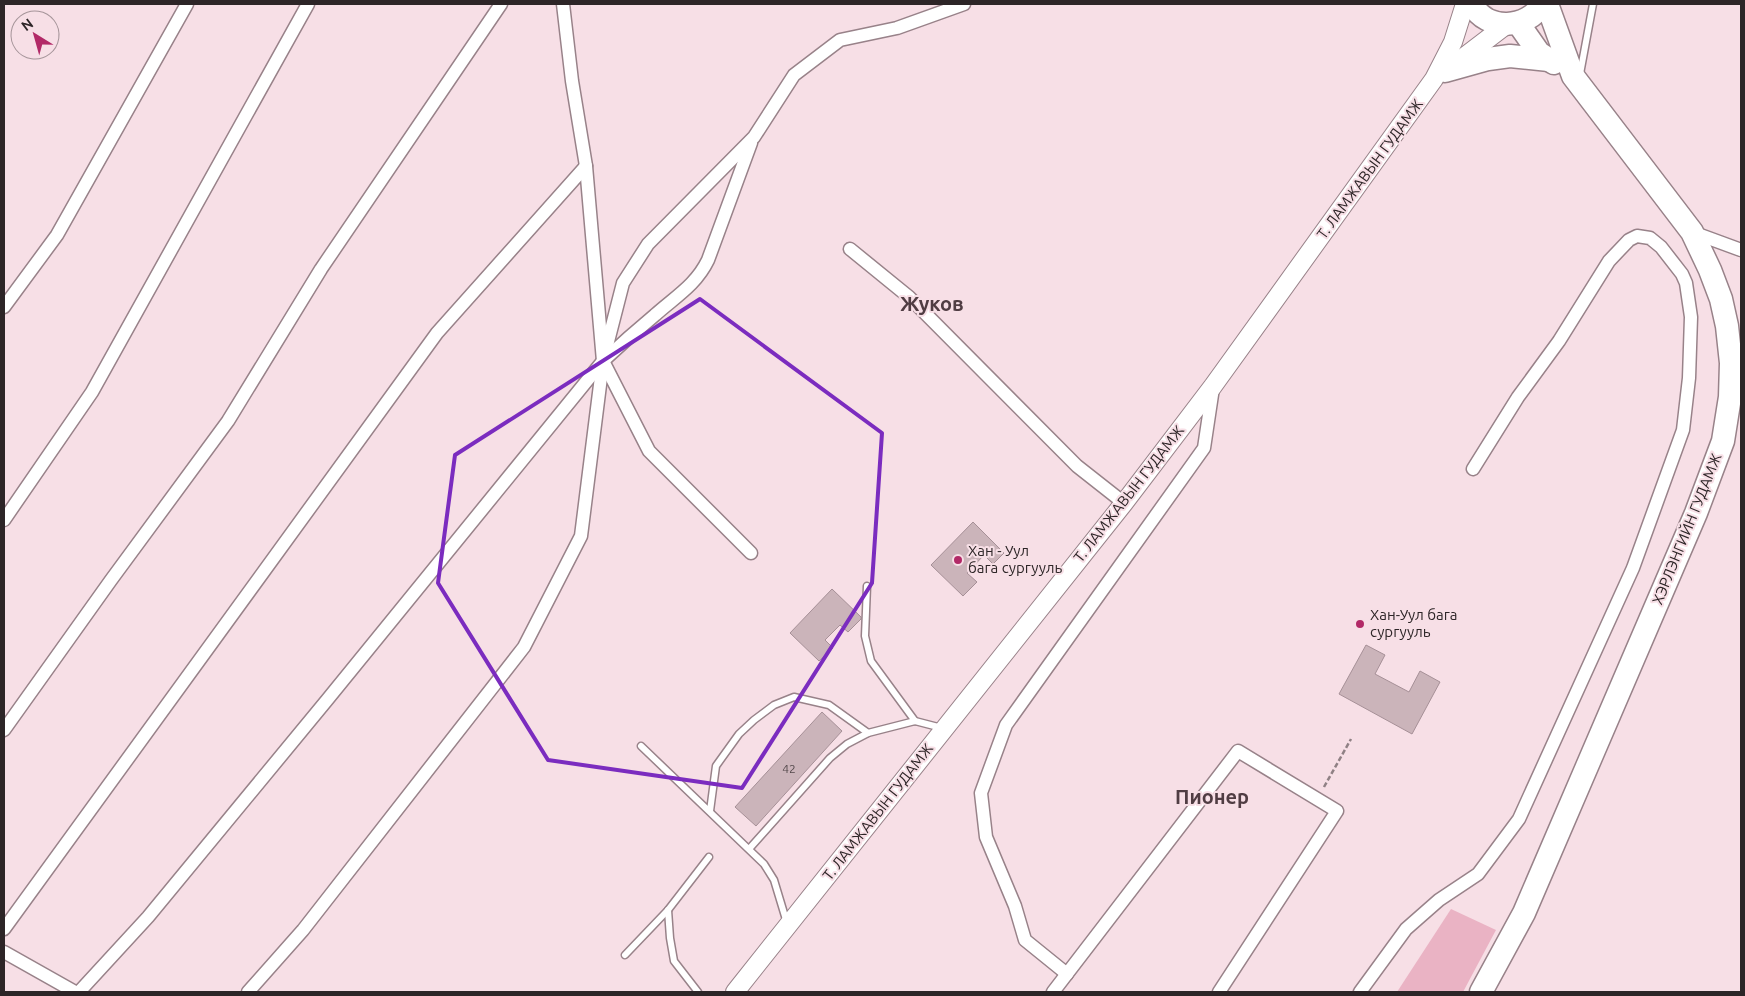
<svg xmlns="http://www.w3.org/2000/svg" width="1745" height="996" font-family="Ubuntu,sans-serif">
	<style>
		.green { fill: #eab3c4 }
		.building { fill: #cbb4ba; stroke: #a69097 }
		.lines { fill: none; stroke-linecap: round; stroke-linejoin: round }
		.lane-casing { stroke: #988289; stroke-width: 9 }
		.street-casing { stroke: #988289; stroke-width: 15 }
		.secondary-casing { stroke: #988289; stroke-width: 20 }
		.highway-casing { stroke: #988289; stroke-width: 25 }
		.path { stroke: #908185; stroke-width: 2.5; stroke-dasharray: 5 2.5; stroke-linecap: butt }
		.lane { stroke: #fff; stroke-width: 6 }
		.street { stroke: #fff; stroke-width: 12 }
		.secondary { stroke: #fff; stroke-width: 18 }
		.highway { stroke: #fff; stroke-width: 22 }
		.marked { fill: none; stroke: #7b2cbf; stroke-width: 4; stroke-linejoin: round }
		.poi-dot { fill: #b22967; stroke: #f7dfe6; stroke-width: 2 }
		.labels { text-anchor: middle; stroke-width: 4; stroke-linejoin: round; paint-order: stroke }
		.number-label { font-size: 12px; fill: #54494c }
		.street-label { font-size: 15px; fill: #2d2527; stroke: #f7dfe6 }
		.poi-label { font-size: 15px; fill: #2d2527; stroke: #f7dfe6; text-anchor: start }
		.district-label { font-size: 20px; font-weight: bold; fill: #503d43; stroke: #f7dfe6 }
	</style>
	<rect width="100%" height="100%" fill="#f7dfe6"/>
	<polygon class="green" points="1451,909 1496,930 1463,992 1397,992"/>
	<g class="building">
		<polygon points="973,522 1004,553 993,564 984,555 967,573 977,582 963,596 931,565"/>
		<polygon points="832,589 861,617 861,619 848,632 840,625 825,640 833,648 819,661 790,633"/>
		<polygon points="1366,645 1385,655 1375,674 1409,692 1420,671 1440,682 1412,734 1339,694"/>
		<polygon points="822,712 842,731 756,826 735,807"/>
	</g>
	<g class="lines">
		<defs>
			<g id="lane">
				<polyline points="1580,74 1593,4"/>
				<polyline points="867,586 865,636 871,661 915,721"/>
				<polyline points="641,746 764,864 774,880 787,923"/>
				<polyline points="710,811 716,766 739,734 754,720 774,705 794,697 829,705 868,733"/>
				<polyline points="749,849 830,758 847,744 868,733 915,721 942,728"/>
				<polyline points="668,910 670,938 674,961 698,992"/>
				<polyline points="625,955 668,910 709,857"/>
			</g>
			<g id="street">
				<polyline points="563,4 572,81 586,166 603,361 649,451 751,553"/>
				<polyline points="1692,232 1741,250"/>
				<polyline points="850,249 909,297 1077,466 1124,503"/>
				<polyline points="4,307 57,235 187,4"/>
				<polyline points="4,520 92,392 308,4"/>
				<polyline points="4,730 111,580 228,421 321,269 501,4"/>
				<polyline points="4,929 437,333 586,166"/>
				<polyline points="4,952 75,992"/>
				<polyline points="1067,974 1025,940 1015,906 986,837 981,793 1006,725 1204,448 1213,388"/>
				<path d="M 79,992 L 148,917 L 327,700 L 603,361 C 620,345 637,330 655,315 C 675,297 696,285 708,260 L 751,143"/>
				<polyline points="248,992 303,930 524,647 581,536 603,361 623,283 648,244 754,137 794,75 840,40 897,28 964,4"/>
				<polyline points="1053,992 1238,751 1337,811 1219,992"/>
				<polyline points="1360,992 1406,929 1439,900 1478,874 1519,819 1633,568 1683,430 1689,378 1691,317 1686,283 1682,274 1661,247 1650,238 1637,236 1629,240 1609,261 1559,341 1518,397 1473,469"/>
			</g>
			<g id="secondary">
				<polyline points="1451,67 1506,25"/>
				<polyline points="735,992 1124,503 1213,386 1434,79 1453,42 1465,4"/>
			</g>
			<g id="highway">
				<path d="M 1472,4 C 1487,32 1527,29 1543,4"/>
				<polyline points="1518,23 1539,53 1554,63"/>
				<polyline points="1445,71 1488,59 1510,56 1549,60"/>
				<polyline points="1481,992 1524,913 1696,513 1723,441 1730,397 1731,363 1727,326 1721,299 1710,270 1692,232 1573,76 1547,4"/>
			</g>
		</defs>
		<use href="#lane" class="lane-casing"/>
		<use href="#street" class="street-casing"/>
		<use href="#secondary" class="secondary-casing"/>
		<use href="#highway" class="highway-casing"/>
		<polyline class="path" points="1324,787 1351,739"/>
		<use href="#lane" class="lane"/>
		<use href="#street" class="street"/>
		<use href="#secondary" class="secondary"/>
		<use href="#highway" class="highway"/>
	</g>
	<path class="marked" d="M 700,299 L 882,433 L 872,583 L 742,788 L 548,760 L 438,583 L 455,455 Z"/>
	<g class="poi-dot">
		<circle cx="958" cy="560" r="5"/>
		<circle cx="1360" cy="624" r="5"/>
	</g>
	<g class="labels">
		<g class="number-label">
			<text x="789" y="773">42</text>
		</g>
		<g class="street-label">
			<text transform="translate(1370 169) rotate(-54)" y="5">Т. ЛАМЖАВЫН ГУДАМЖ</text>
			<text transform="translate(1129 494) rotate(-52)" y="5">Т. ЛАМЖАВЫН ГУДАМЖ</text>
			<text transform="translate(1687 529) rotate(-68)" y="5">ХЭРЛЭНГИЙН ГУДАМЖ</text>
			<text transform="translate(878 812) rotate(-52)" y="5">Т. ЛАМЖАВЫН ГУДАМЖ</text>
		</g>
		<g class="poi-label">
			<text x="968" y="556">Хан - Уул<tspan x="968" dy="17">бага сургууль</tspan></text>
			<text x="1370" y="620">Хан-Уул бага<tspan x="1370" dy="17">сургууль</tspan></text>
		</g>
		<g class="district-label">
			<text x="932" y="311">Жуков</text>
			<text x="1212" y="804">Пионер</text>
		</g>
	</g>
	<rect width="1745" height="996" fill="none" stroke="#2d2527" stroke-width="10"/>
	<g transform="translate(35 35) rotate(323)"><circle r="24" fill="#f7dfe6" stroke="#a6959a"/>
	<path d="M0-4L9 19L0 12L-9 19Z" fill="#b22967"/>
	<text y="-8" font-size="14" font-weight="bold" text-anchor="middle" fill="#2d2527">N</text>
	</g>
</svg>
